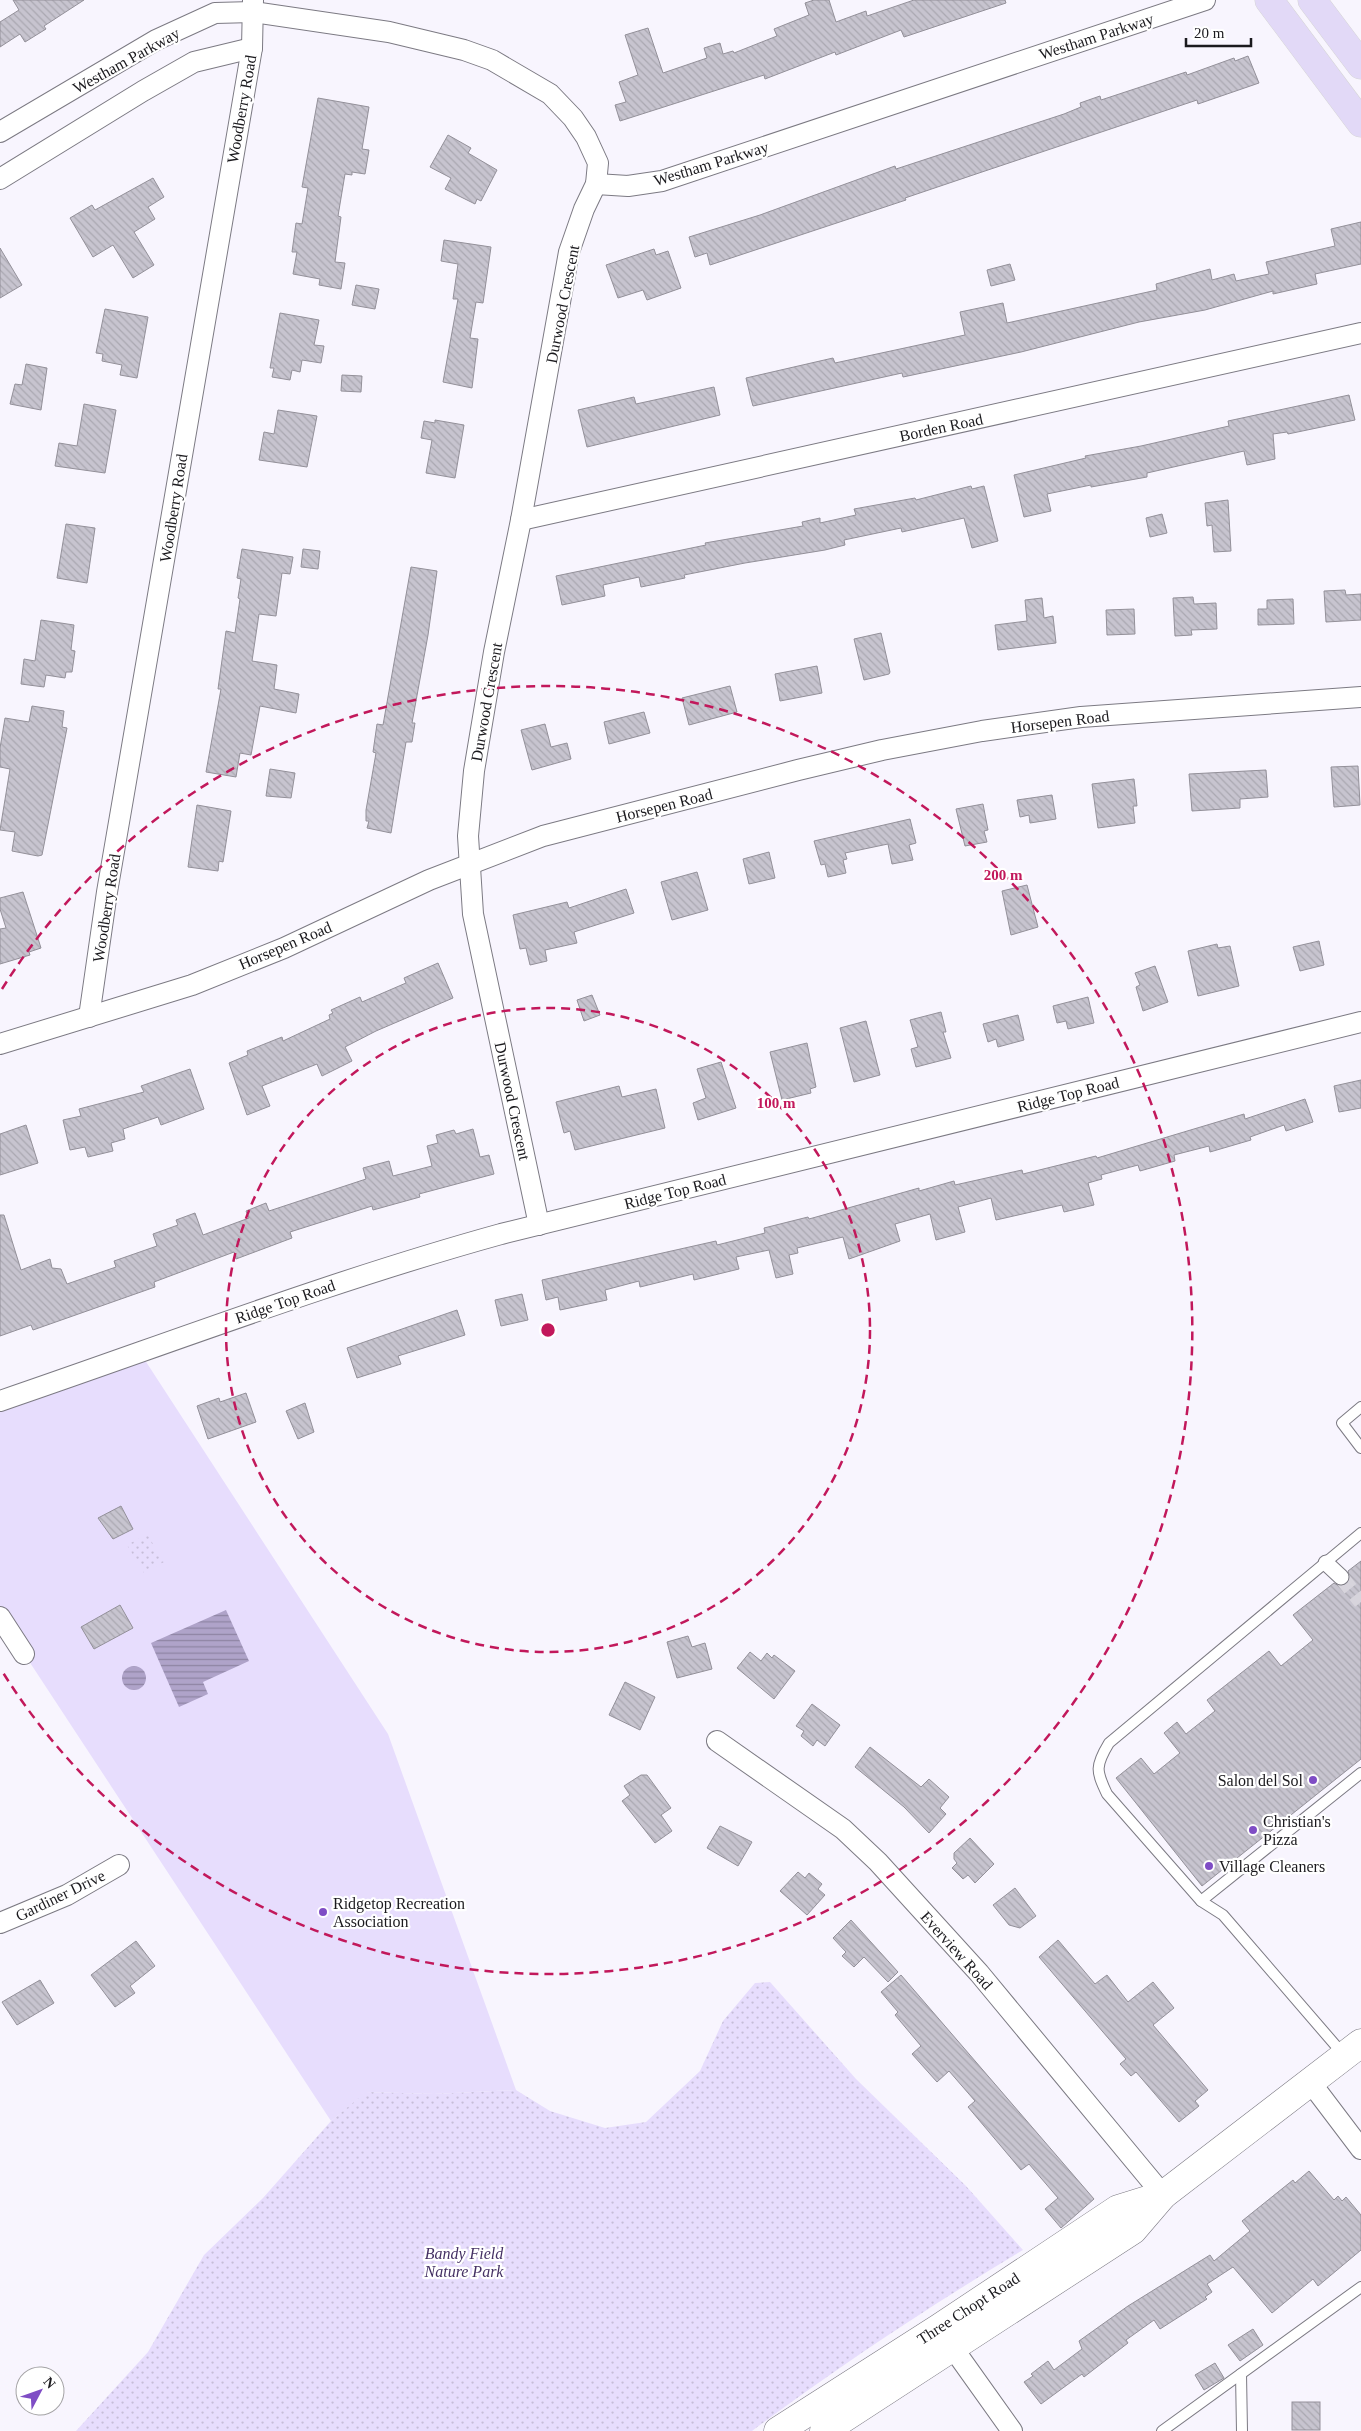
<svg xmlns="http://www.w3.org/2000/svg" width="1361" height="2431" font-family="Georgia,serif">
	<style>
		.green { fill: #e7ddfd }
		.park { fill: url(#park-dots) }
		.water { fill: url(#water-rules) }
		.building { fill: url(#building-back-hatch); stroke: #939099 }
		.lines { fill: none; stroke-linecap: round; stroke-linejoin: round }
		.pedestrian-tunnel { stroke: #d7d4dc; stroke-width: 15; stroke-dasharray: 15 8; stroke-linecap: butt }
		.service-casing { stroke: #7c7a83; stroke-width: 12 }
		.pedestrian-casing { stroke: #7c7a83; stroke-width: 17 }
		.minor-casing { stroke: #7c7a83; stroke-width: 22 }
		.secondary-casing { stroke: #7c7a83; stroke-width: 29 }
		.primary-casing { stroke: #d6d6d6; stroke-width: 29 }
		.service { stroke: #fff; stroke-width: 10 }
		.pedestrian { stroke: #fff; stroke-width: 15 }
		.minor { stroke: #fff; stroke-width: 20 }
		.secondary { stroke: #fff; stroke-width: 28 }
		.primary { stroke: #e2d9f7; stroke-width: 28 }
		.ring { fill: none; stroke: #c2185b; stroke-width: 2.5; stroke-dasharray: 9 6 }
		.poi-dot { fill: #7f4dc5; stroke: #fff; stroke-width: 2 }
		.labels { text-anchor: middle; stroke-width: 4.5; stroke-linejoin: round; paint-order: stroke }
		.street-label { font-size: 16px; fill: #1b1a1e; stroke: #fff }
		.poi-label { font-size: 16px; fill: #1b1a1e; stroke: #fff; text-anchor: start }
		.park-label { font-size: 16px; font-style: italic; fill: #453164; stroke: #fff }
		.centre { fill: #c2185b; stroke: #fff; stroke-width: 2.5 }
		.ring-label { font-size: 15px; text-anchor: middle; font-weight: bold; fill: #c2185b; stroke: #fff; stroke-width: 4.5; stroke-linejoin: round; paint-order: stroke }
	</style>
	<defs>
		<pattern id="park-dots" width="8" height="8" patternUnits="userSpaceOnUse" patternTransform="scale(1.25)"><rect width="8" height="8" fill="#e7ddfd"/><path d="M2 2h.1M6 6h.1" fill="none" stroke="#c6bdd8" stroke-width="1.8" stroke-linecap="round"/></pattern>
		<pattern id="water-rules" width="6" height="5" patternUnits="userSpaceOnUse" patternTransform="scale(1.25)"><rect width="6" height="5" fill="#afa3c9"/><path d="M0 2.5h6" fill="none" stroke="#8e84a3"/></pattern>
		<pattern id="building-back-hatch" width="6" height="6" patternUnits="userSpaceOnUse" patternTransform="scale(1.25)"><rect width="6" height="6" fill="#c7c4cf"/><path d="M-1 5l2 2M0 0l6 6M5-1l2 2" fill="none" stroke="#aaa8b1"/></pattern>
	</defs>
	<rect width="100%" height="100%" fill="#f8f5fe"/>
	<polygon class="green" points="139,1351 388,1734 516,2090 434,2094 367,2092 331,2121 0,1617 0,1401"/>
	<g class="park">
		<polygon points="147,1534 164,1562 144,1573 127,1545"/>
		<path d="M 770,1982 L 856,2079 L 966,2186 L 1023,2250 C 930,2306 839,2366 752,2431 L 76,2431 L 148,2352 L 204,2255 L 263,2198 L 331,2121 L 366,2092 L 434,2094 L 516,2090 L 550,2111 L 605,2128 L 646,2122 L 700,2071 L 723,2021 L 755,1983 Z"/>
	</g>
	<g class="water">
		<polygon points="226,1610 249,1661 203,1682 208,1694 179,1707 151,1643"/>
		<circle cx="134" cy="1678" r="12"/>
	</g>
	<g class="building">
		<polygon points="13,0 84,0 44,26 46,29 25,42 20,34 0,47 0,22 19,10"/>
		<polygon points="814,0 829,0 836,22 866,11 867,16 914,0 1005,0 1006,3 904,37 901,30 836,55 835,52 765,79 764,75 620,121 615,105 626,102 619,82 638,75 625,35 648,28 663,73 707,58 704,48 720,43 723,54 733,51 734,53 777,36 774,29 809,15 805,3"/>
		<polygon points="1248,56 1259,83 1198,104 1197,100 976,174 905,198 906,200 710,265 707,253 695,257 689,237 760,215 895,166 896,169 1064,114 1081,107 1080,103 1100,96 1101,100 1186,72 1187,75 1234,58 1235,61"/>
		<polygon points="318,98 369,107 362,149 369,150 365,174 352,172 352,175 345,174 338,216 341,217 335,262 345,263 341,289 319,285 320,279 293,274 297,252 292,252 296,223 302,224 308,188 302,187"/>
		<polygon points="448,135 471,148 468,153 497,170 481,201 477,199 475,204 445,189 451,178 430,167"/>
		<polygon points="153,178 164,197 148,207 155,219 134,232 154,265 133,278 113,245 93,257 70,218 92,205 95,210"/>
		<polygon points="1361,222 1361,264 1315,274 1317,284 1273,294 1273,291 1205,310 1139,322 1021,352 903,377 902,373 753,406 751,399 746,378 833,358 835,363 965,335 960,312 1003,303 1007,323 1157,290 1156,284 1210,269 1212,280 1234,274 1236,281 1269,274 1266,262 1335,246 1331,229"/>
		<polygon points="444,240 491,247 483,303 476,302 470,338 478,339 472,388 443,382 458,299 453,299 458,264 441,261"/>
		<polygon points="0,248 22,285 0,298"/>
		<polygon points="654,249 656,255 668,251 681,288 647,300 643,290 618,298 606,265"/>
		<polygon points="1010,264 1015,280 991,286 987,270"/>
		<polygon points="356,285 379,289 375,309 352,305"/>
		<polygon points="105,309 148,317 137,378 120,375 122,365 102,361 103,354 96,353"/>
		<polygon points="280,313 319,320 314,345 324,346 321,363 302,360 300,372 292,370 290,380 272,377 274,368 270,368"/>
		<polygon points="26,364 47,368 41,410 10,404 15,384 22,385"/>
		<polygon points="342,375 362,376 361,392 341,391"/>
		<polygon points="714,387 720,415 587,447 578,410 634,397 636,404"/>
		<polygon points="1349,395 1355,420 1288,434 1287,432 1273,434 1275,459 1247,465 1244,451 1147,473 1147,477 1091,487 1091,485 1047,494 1051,511 1024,517 1014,475 1086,458 1085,456 1141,446 1229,426 1228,421"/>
		<polygon points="84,404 116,410 105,473 55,466 59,443 77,446"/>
		<polygon points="278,410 317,416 307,467 259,460 264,432 274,434"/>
		<polygon points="435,420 464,425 455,478 426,473 432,440 421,438 424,421 435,423"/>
		<polygon points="971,486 972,489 984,486 998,541 972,548 964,518 902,532 901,528 844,540 845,545 825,550 745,563 684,575 685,578 641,587 639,577 603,585 605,596 562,605 556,576 706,545 705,543 803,526 802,522 820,518 820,523 856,515 854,509 915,498 916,500"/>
		<polygon points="1228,500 1231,551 1214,552 1212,525 1207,526 1205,503"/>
		<polygon points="1162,514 1167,533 1150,537 1146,518"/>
		<polygon points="66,524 95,528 87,583 57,578"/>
		<polygon points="242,549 293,557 290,574 282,573 276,616 259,614 252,661 277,665 274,689 299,694 296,713 260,706 251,755 240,753 236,777 206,772 221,689 218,689 226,631 235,633 240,599 238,598 241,579 237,578"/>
		<polygon points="303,549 320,551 318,569 301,567"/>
		<polygon points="411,567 437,571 428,635 412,723 415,723 412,742 406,742 391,833 367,828 369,821 366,821 366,810 376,753 373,752 377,724 383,725"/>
		<polygon points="1345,590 1346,595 1361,594 1361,620 1326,622 1324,591"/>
		<polygon points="1193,597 1194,604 1216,603 1217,629 1191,630 1192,635 1175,636 1173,598"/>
		<polygon points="1042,598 1044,618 1053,616 1056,643 998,650 995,625 1027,621 1025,600"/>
		<polygon points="1293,599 1294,624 1258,625 1258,609 1267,609 1267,600"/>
		<polygon points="1134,609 1135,634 1107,635 1106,610"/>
		<polygon points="41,620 74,625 71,650 75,651 72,672 66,672 65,678 46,675 44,687 21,684 24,659 35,661"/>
		<polygon points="881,633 890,672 889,674 864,680 854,639"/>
		<polygon points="817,666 822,693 780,701 775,674"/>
		<polygon points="730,686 737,712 689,725 682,698"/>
		<polygon points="32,706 64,711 62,727 67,728 42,855 38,856 12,851 15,832 0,830 10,769 0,767 0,748 5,718 29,722"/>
		<polygon points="644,712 650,733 609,744 604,722"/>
		<polygon points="545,724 551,747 567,743 571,759 532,770 521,730"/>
		<polygon points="1358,766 1360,805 1334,807 1331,767"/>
		<polygon points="270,769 295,773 291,798 266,796"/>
		<polygon points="1266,770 1268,797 1240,799 1240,808 1192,811 1189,774"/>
		<polygon points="1134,779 1137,806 1133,806 1135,823 1098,828 1092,784"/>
		<polygon points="1052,795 1056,819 1030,823 1029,815 1020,817 1017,800"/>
		<polygon points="983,804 988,830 984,831 987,842 965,846 956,809"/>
		<polygon points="197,805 231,811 223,862 219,861 218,871 188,867"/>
		<polygon points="910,819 916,843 909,845 913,860 892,864 888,844 845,853 847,859 843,860 846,873 828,877 825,864 821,865 814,841"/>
		<polygon points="769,852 775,878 749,884 743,859"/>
		<polygon points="697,872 708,910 672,920 661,882"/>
		<polygon points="1027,885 1038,927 1011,935 1002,891"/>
		<polygon points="626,889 634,913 574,932 577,943 545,950 547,961 530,965 526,948 520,949 513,915 567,902 569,908"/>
		<polygon points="23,892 41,948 29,952 30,955 0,964 0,929 6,928 0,909 0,898"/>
		<polygon points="1319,941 1324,965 1300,971 1293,947"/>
		<polygon points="1217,944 1218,948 1230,946 1239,986 1198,996 1188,951"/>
		<polygon points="438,963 453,998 376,1031 345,1047 352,1061 322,1076 317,1064 262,1086 270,1106 247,1115 229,1063 248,1055 247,1051 282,1037 283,1041 330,1019 329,1015 333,1013 331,1010 360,997 362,1002 406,983 404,978"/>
		<polygon points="1155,966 1168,1002 1143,1011 1136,987 1140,985 1135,973"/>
		<polygon points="592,995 600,1015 584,1021 577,1000"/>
		<polygon points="1088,997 1094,1023 1068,1029 1066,1021 1057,1023 1053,1006"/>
		<polygon points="941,1012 946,1032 943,1032 951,1058 916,1067 911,1049 918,1047 910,1020"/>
		<polygon points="1018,1015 1024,1040 998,1047 996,1039 988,1042 983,1024"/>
		<polygon points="866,1021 880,1075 854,1082 840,1028"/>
		<polygon points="807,1043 816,1087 810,1089 811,1093 782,1100 770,1052"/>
		<polygon points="721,1062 736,1108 698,1120 693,1103 706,1098 697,1069"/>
		<polygon points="190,1069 204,1109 161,1125 158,1117 123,1129 125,1139 111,1143 113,1151 88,1157 85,1147 70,1150 63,1120 81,1116 79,1109 144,1092 141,1086"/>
		<polygon points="1361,1080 1361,1108 1339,1112 1334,1086"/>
		<polygon points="619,1086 622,1097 656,1089 665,1128 575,1150 570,1131 564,1133 556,1102"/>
		<polygon points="1305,1099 1313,1122 1286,1131 1284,1125 1250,1137 1251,1140 1210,1152 1209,1146 1174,1155 1175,1161 1140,1171 1138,1165 1101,1175 1102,1179 1088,1183 1094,1205 1064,1212 1062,1205 996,1220 991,1198 958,1207 965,1232 936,1240 930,1214 895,1224 900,1241 849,1259 843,1237 797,1248 798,1253 789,1255 793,1274 776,1278 769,1250 736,1257 739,1269 694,1280 693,1274 640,1287 639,1281 605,1290 607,1300 560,1310 558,1297 546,1300 542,1280 716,1241 717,1245 765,1233 764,1228 808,1217 809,1219 919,1188 919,1191 954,1181 955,1185 1022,1170 1023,1174 1096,1156 1097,1158 1244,1114 1245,1119"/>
		<polygon points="26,1125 38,1163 0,1175 0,1134"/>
		<polygon points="473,1129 480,1157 489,1155 494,1174 419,1194 420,1197 373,1210 372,1206 290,1232 292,1238 236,1259 234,1252 154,1282 155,1287 33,1330 31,1325 0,1336 0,1215 4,1215 21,1270 50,1259 52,1268 61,1269 67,1284 116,1267 114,1261 157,1246 153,1234 178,1225 176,1220 195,1213 203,1235 249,1218 246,1211 266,1203 269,1211 366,1179 363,1168 389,1161 393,1176 432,1166 427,1146 438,1143 436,1135 454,1130 456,1134"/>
		<polygon points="522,1294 528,1320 501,1326 495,1300"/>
		<polygon points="457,1310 465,1335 398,1356 401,1364 357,1378 347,1348"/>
		<polygon points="246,1393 256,1422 208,1439 197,1406 219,1398 220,1402"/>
		<polygon points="305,1403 314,1432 298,1439 286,1411"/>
		<polygon points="121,1506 133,1529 113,1539 98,1518"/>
		<polygon points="1361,1561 1361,1759 1202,1886 1116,1778 1141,1758 1154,1774 1180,1753 1164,1733 1177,1722 1186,1734 1215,1711 1207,1700 1269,1651 1281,1666 1313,1640 1293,1615 1334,1583 1339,1586 1347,1584 1350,1579 1348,1571"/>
		<polygon points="120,1605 133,1628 94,1649 81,1627"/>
		<polygon points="688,1636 692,1647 705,1643 712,1669 677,1678 667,1642"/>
		<polygon points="750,1652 761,1661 767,1653 772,1658 774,1655 795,1671 774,1699 737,1668"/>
		<polygon points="625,1682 655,1697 640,1730 609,1715"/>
		<polygon points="812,1704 840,1725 825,1746 817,1740 813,1746 801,1736 804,1731 796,1726"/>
		<polygon points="870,1747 921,1787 929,1779 949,1797 940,1808 946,1814 929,1833 904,1807 855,1767"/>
		<polygon points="641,1775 647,1775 671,1808 661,1815 672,1831 655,1843 622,1801 630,1795 624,1786"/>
		<polygon points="720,1826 752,1842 738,1866 707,1848"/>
		<polygon points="970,1838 994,1864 975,1883 968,1875 963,1879 952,1868 957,1863 954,1859 954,1853"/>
		<polygon points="798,1872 805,1878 809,1873 822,1884 818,1889 825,1895 807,1915 780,1891"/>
		<polygon points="1015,1888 1036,1916 1020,1928 1009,1925 993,1905"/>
		<polygon points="851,1920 898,1972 888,1982 864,1957 854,1967 842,1956 846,1952 833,1938"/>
		<polygon points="1058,1940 1095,1984 1107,1975 1128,2002 1153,1982 1174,2008 1153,2025 1208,2090 1195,2101 1199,2106 1179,2122 1136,2072 1131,2076 1120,2064 1126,2059 1039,1957"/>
		<polygon points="136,1941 155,1966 130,1986 135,1993 115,2007 91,1975"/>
		<polygon points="901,1975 1094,2199 1061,2228 1045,2209 1058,2198 1029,2164 1021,2170 968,2107 975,2101 949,2071 937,2082 912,2054 921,2046 895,2015 898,2012 881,1992"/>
		<polygon points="40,1980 54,2003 17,2025 2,2002"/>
		<polygon points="1309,2171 1334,2200 1338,2196 1342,2201 1346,2197 1361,2215 1361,2250 1318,2286 1313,2279 1272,2313 1233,2267 1207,2284 1212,2292 1205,2297 1207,2299 1160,2329 1154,2320 1126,2340 1128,2343 1084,2377 1082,2374 1041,2404 1024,2382 1033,2376 1031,2374 1048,2361 1054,2370 1082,2349 1079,2341 1128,2306 1210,2255 1214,2261 1250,2231 1242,2221 1293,2180 1295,2183"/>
		<polygon points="1253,2329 1263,2345 1240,2361 1228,2345"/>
		<polygon points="1215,2363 1224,2378 1204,2390 1195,2375"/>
		<rect x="1292" y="2402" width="28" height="28"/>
	</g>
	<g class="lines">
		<polyline class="pedestrian-tunnel" points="1341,1577 1361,1602"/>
		<defs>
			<g id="service">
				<polyline points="1361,1407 1342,1423 1361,1448"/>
				<polyline points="1201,1901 1361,1773"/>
				<path d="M 1343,2054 L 1223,1915 L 1201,1901 L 1107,1794 C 1096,1771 1095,1766 1109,1743 L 1361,1533"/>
				<polyline points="1241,2374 1242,2431"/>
				<polyline points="1162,2431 1361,2287"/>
			</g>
			<polyline id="pedestrian" points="1326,1563 1341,1577"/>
			<g id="minor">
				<polyline points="0,132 156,40 215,13 253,12 389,32 464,50 492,60 550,94 573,118 586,137 598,163 596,184 584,209 569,252 521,520 494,652 474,771 468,836 473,914 539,1225"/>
				<polyline points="0,179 143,91 194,62 252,48"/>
				<polyline points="596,184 628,186 662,181 1205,0"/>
				<polyline points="521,520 1361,333"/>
				<polyline points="89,1017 107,892 252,48 253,0"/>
				<polyline points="0,1044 192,985 284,948 429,880 543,836 798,770 882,750 982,731 1081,717 1361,697"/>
				<path d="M 0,1401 C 167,1344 331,1281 501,1234 L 1361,1022"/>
				<polyline points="0,1617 24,1654"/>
				<polyline points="717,1741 843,1829 878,1862 979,1973 1163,2195"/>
				<polyline points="0,1923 67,1895 119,1865"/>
				<polyline points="1311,2083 1361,2149"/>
				<polyline points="945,2337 1012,2431"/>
			</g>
			<g id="secondary">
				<polyline points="778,2431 939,2328 1118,2209 1163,2195"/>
				<polyline points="824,2431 1133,2230 1163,2195 1361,2043"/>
			</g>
			<g id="primary">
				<polyline points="1269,0 1361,123"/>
				<polyline points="1312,0 1361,65"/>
			</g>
		</defs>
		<use href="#service" class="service-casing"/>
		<use href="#pedestrian" class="pedestrian-casing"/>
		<use href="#minor" class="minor-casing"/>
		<use href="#secondary" class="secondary-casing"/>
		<use href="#primary" class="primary-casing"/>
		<use href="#service" class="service"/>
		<use href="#pedestrian" class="pedestrian"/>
		<use href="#minor" class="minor"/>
		<use href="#secondary" class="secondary"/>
		<use href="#primary" class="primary"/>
	</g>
	<g class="ring">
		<circle cx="548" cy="1330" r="322"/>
		<path d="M2 989A644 644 0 1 1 2 1671"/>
	</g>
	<g class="poi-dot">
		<circle cx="1313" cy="1780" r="5"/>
		<circle cx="1253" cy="1830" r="5"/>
		<circle cx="1209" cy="1866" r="5"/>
		<circle cx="323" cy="1912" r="5"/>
	</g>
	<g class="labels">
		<g class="street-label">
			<text transform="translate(1096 36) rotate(-18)" y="6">Westham Parkway</text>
			<text transform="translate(126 60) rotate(-29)" y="6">Westham Parkway</text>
			<text transform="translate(241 109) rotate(-80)" y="6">Woodberry Road</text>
			<text transform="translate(711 163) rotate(-17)" y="6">Westham Parkway</text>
			<text transform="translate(562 304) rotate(-79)" y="6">Durwood Crescent</text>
			<text transform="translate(941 427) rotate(-12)" y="6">Borden Road</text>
			<text transform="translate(173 508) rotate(-81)" y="6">Woodberry Road</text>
			<text transform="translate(486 702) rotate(-80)" y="6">Durwood Crescent</text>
			<text transform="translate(1060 721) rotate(-7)" y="6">Horsepen Road</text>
			<text transform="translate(664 805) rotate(-14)" y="6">Horsepen Road</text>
			<text transform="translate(106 908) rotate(-81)" y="6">Woodberry Road</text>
			<text transform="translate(285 945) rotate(-23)" y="6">Horsepen Road</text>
			<text transform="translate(1068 1094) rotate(-14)" y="6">Ridge Top Road</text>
			<text transform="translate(513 1101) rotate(78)" y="6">Durwood Crescent</text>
			<text transform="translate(675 1191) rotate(-14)" y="6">Ridge Top Road</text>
			<text transform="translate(285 1301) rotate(-19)" y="6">Ridge Top Road</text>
			<text transform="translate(60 1895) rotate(-26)" y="6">Gardiner Drive</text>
			<text transform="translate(957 1950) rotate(48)" y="6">Everview Road</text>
			<text transform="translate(968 2308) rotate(-33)" y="6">Three Chopt Road</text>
		</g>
		<g class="poi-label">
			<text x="1303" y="1786" text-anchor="end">Salon del Sol</text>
			<text x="1263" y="1827">Christian's<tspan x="1263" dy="18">Pizza</tspan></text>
			<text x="1219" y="1872">Village Cleaners</text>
			<text x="333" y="1909">Ridgetop Recreation<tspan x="333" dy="18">Association</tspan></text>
		</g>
		<g class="park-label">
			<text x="464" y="2259">Bandy Field<tspan x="464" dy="18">Nature Park</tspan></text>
		</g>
	</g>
	<circle cx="548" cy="1330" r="8" class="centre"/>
	<g class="ring-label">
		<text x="1003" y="880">200 m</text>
		<text x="776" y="1108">100 m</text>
	</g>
	<g transform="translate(40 2391) rotate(49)"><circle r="24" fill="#ffffff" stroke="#a4a3a5"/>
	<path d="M0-4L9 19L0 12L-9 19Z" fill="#7f4dc5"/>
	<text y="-8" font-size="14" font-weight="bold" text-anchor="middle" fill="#1b1a1e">N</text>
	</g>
	<path d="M1186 38v8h65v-8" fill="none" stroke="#1b1a1e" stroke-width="2.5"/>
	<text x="1194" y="38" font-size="15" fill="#1b1a1e" stroke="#ffffff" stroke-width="4" paint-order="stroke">20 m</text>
</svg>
